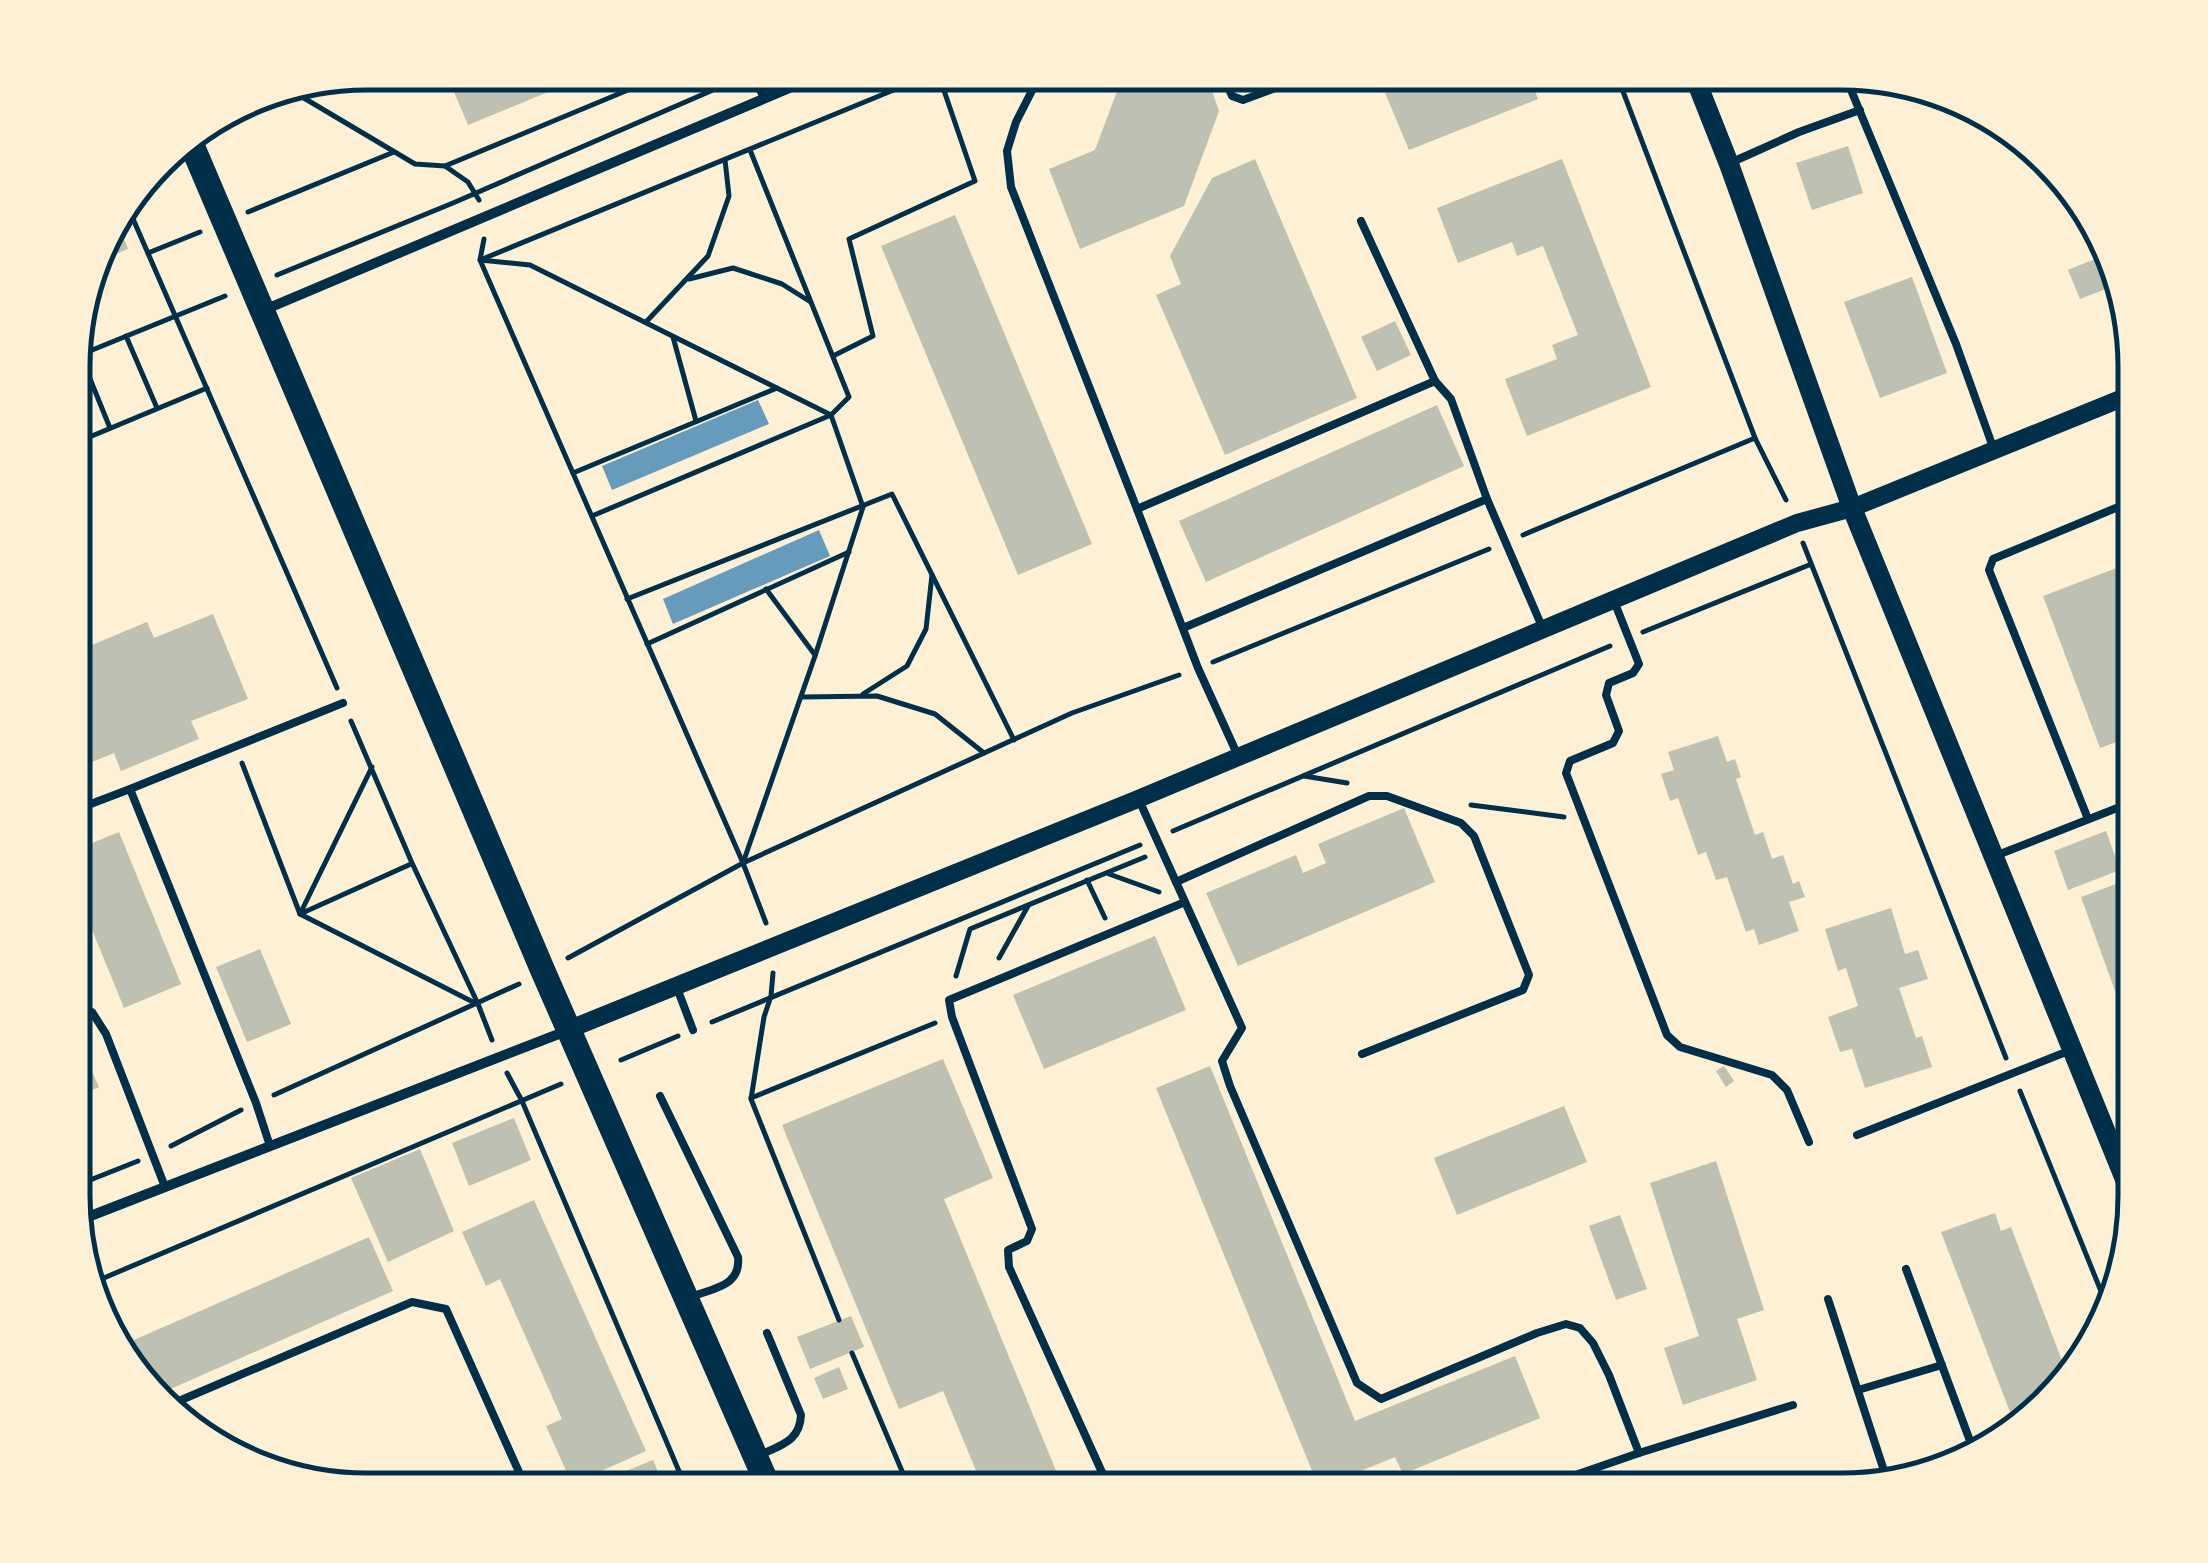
<svg xmlns="http://www.w3.org/2000/svg" width="2208" height="1563" font-family="'PT Serif',serif">
	<style>
		.water { fill: #669bbc }
		.building { fill: #bec0b2 }
		.lines { fill: none; stroke-linecap: round; stroke-linejoin: round }
		.path { stroke: #003049; stroke-width: 5 }
		.service { stroke: #003049; stroke-width: 8 }
		.minor { stroke: #003049; stroke-width: 10 }
		.tertiary { stroke: #003049; stroke-width: 18 }
		.secondary { stroke: #003049; stroke-width: 20 }
		.primary { stroke: #003049; stroke-width: 25 }
		.rim { fill: none; stroke: #003049; stroke-width: 5 }
	</style>
	<rect width="100%" height="100%" fill="#fdf0d5"/>
	<g class="water">
		<polygon points="758,400 769,424 612,490 602,466"/>
		<polygon points="819,530 830,556 673,624 663,599"/>
	</g>
	<g class="building">
		<polygon points="446,73 595,73 468,125"/>
		<polygon points="1120,73 1206,73 1219,111 1184,206 1080,249 1049,169 1095,150 1122,78"/>
		<polygon points="1386,73 1528,73 1538,99 1409,150 1378,76"/>
		<polygon points="1848,146 1863,193 1812,210 1796,163"/>
		<polygon points="1255,159 1357,398 1225,455 1156,295 1181,284 1170,256 1212,178"/>
		<polygon points="1562,159 1651,387 1527,436 1505,379 1557,359 1552,345 1578,335 1543,246 1517,256 1512,242 1458,263 1437,208"/>
		<polygon points="955,215 1092,544 1018,575 881,246"/>
		<polygon points="116,219 128,249 95,263 103,236"/>
		<polygon points="2107,254 2116,285 2080,299 2068,270"/>
		<polygon points="1912,277 1947,373 1880,398 1844,302"/>
		<polygon points="1395,321 1411,355 1377,371 1361,337"/>
		<polygon points="1437,405 1464,466 1206,582 1179,521"/>
		<polygon points="2135,561 2135,735 2100,748 2043,596"/>
		<polygon points="213,614 248,699 191,721 199,739 121,771 114,753 75,769 75,672 81,670 75,652 147,622 154,638"/>
		<polygon points="1718,736 1727,762 1735,759 1741,777 1736,779 1755,835 1763,832 1772,859 1783,855 1793,884 1799,881 1805,897 1789,902 1799,931 1759,945 1754,929 1746,932 1727,877 1716,880 1706,852 1698,855 1678,798 1670,801 1661,774 1674,770 1668,752"/>
		<polygon points="1404,808 1435,882 1238,966 1206,893 1296,855 1303,873 1326,863 1318,844"/>
		<polygon points="2106,831 2120,870 2068,890 2054,851"/>
		<polygon points="119,832 181,984 124,1008 75,888 75,850"/>
		<polygon points="2135,877 2135,1043 2134,1043 2081,897"/>
		<polygon points="1891,908 1905,954 1918,950 1928,979 1899,988 1916,1038 1922,1036 1932,1067 1865,1088 1852,1049 1840,1052 1828,1017 1858,1006 1846,968 1838,971 1825,929"/>
		<polygon points="1155,936 1186,1010 1044,1069 1013,995"/>
		<polygon points="260,949 291,1024 247,1042 216,967"/>
		<polygon points="75,1035 99,1087 75,1098"/>
		<polygon points="943,1059 993,1178 944,1199 1064,1490 984,1490 943,1391 899,1409 782,1125"/>
		<polygon points="1210,1066 1355,1421 1515,1356 1540,1418 1403,1474 1395,1457 1319,1488 1156,1088"/>
		<polygon points="1724,1066 1734,1081 1726,1087 1716,1071"/>
		<polygon points="1564,1106 1587,1162 1457,1215 1434,1158"/>
		<polygon points="514,1118 531,1160 469,1186 452,1143"/>
		<polygon points="420,1149 454,1231 388,1262 351,1178"/>
		<polygon points="1716,1161 1764,1310 1737,1319 1757,1380 1683,1405 1664,1348 1699,1336 1650,1183"/>
		<polygon points="534,1200 646,1451 572,1484 546,1426 562,1419 500,1279 486,1286 462,1232"/>
		<polygon points="1995,1213 2001,1231 2011,1227 2064,1366 2058,1368 2064,1384 2015,1425 1941,1232"/>
		<polygon points="1620,1215 1647,1289 1616,1300 1589,1226"/>
		<polygon points="369,1237 393,1291 157,1395 121,1354 118,1347"/>
		<polygon points="851,1316 864,1347 810,1369 797,1337"/>
		<polygon points="839,1367 848,1389 823,1399 814,1378"/>
		<polygon points="653,1460 666,1490 628,1490 621,1473"/>
	</g>
	<g class="lines">
		<g class="path">
			<polyline points="1616,73 1755,438 1786,500"/>
			<polyline points="287,88 415,164 445,166 468,182 479,200"/>
			<polyline points="445,166 669,73"/>
			<polyline points="127,205 337,688"/>
			<polyline points="248,212 394,152"/>
			<polyline points="484,239 480,260 743,863 766,923"/>
			<polyline points="148,253 200,232"/>
			<polyline points="485,258 935,73"/>
			<polyline points="480,260 530,265 831,415 863,507 815,656 744,860"/>
			<polyline points="277,275 453,203 736,80"/>
			<polyline points="689,279 733,268 782,284 809,301"/>
			<polyline points="646,322 708,256 729,196 725,160"/>
			<polyline points="126,336 157,408"/>
			<polyline points="673,337 696,421"/>
			<polyline points="75,342 110,428"/>
			<polyline points="833,356 873,336 849,239 975,181 938,73"/>
			<polyline points="75,357 225,296"/>
			<polyline points="75,443 207,388"/>
			<polyline points="573,473 777,388"/>
			<polyline points="592,516 831,415 849,397 750,150"/>
			<polyline points="1523,535 1755,438"/>
			<polyline points="1803,543 2006,1058"/>
			<polyline points="766,589 815,655"/>
			<polyline points="627,599 892,494 1014,740"/>
			<polyline points="1643,632 1809,565"/>
			<polyline points="647,644 849,552"/>
			<polyline points="1213,662 1489,549"/>
			<polyline points="863,694 907,666 926,629 932,575"/>
			<polyline points="801,697 877,696 935,714 984,753"/>
			<polyline points="351,721 412,863 478,1004 492,1040"/>
			<polyline points="242,763 300,914 411,864"/>
			<polyline points="372,767 300,914 475,1003"/>
			<polyline points="1304,776 1347,783"/>
			<polyline points="1471,805 1564,817"/>
			<polyline points="1173,831 1610,646"/>
			<polyline points="1109,874 1159,892"/>
			<polyline points="1087,880 1105,918"/>
			<polyline points="568,958 743,863 1072,713 1179,675"/>
			<polyline points="999,958 1028,906"/>
			<polyline points="773,973 771,996 764,1017 751,1099 839,1320"/>
			<polyline points="956,976 970,929 1145,857"/>
			<polyline points="712,1022 1140,845"/>
			<polyline points="621,1060 678,1036"/>
			<polyline points="507,1073 522,1101 687,1490"/>
			<polyline points="2020,1091 2109,1311"/>
			<polyline points="274,1095 519,984"/>
			<polyline points="751,1098 935,1023"/>
			<polyline points="171,1146 241,1110"/>
			<polyline points="75,1186 138,1161"/>
			<polyline points="92,1283 561,1084"/>
			<polyline points="852,1353 910,1490"/>
		</g>
		<g class="service">
			<polyline points="752,73 764,98"/>
			<polyline points="1041,73 1016,122 1007,151 1011,187 1137,509 1435,381 1451,399 1487,499 1543,629"/>
			<polyline points="1222,73 1232,96 1243,100 1316,73"/>
			<polyline points="1844,73 1956,344 1994,450"/>
			<polyline points="1730,163 1799,132 1860,110"/>
			<polyline points="1361,221 1435,381"/>
			<polyline points="2121,401 2135,433"/>
			<polyline points="1137,509 1198,668 1238,756"/>
			<polyline points="1614,601 1639,664 1633,673 1609,683 1606,695 1619,731 1613,743 1570,761 1566,773 1667,1035 1680,1047 1772,1075 1787,1090 1809,1142"/>
			<polyline points="1183,628 1487,499"/>
			<polyline points="1139,800 1242,1028 1222,1061 1230,1086 1357,1383 1381,1399 1537,1333 1566,1324 1580,1328 1593,1343 1609,1375 1639,1453"/>
			<polyline points="75,810 130,789"/>
			<polyline points="2088,819 1989,570 1993,559 2135,500"/>
			<polyline points="1995,856 2135,801"/>
			<polyline points="1176,882 1369,796 1387,796 1461,823 1474,836 1529,975 1523,990 1362,1054"/>
			<polyline points="677,988 693,1030"/>
			<polyline points="75,1007 92,1012 106,1034 165,1187"/>
			<path d="M 660,1096 L 738,1257 C 741,1286 714,1288 691,1297"/>
			<polyline points="1857,1135 2071,1050"/>
			<polyline points="270,1146 256,1103 130,789 343,703"/>
			<polyline points="1906,1269 1976,1457"/>
			<polyline points="1828,1299 1887,1480"/>
			<polyline points="1858,1390 1942,1365"/>
			<polyline points="167,1406 412,1302 446,1309 527,1490"/>
			<path d="M 760,1455 C 781,1445 800,1441 801,1415 L 767,1333"/>
			<polyline points="1110,1490 1009,1267 1008,1250 1027,1241 1032,1229 952,1017 949,1000 1185,902"/>
			<polyline points="1532,1490 1639,1453 1793,1405"/>
		</g>
		<g class="minor">
			<polyline points="264,310 825,73"/>
			<polyline points="75,1222 569,1030"/>
		</g>
		<polyline class="tertiary" points="570,1029 1138,799 1797,523 1852,508 2135,393"/>
		<polyline class="secondary" points="1693,73 1729,164 1852,508 2135,1204"/>
		<polyline class="primary" points="188,136 543,971 770,1490"/>
	</g>
	<path d="M0 0H2208V1563H0ZM367 90H1841A277 277 0 0 1 2118 367V1196A277 277 0 0 1 1841 1473H367A277 277 0 0 1 90 1196V367A277 277 0 0 1 367 90Z" fill="#fdf0d5" fill-rule="evenodd"/>
	<path class="rim" d="M367 90H1841A277 277 0 0 1 2118 367V1196A277 277 0 0 1 1841 1473H367A277 277 0 0 1 90 1196V367A277 277 0 0 1 367 90Z"/>
</svg>
